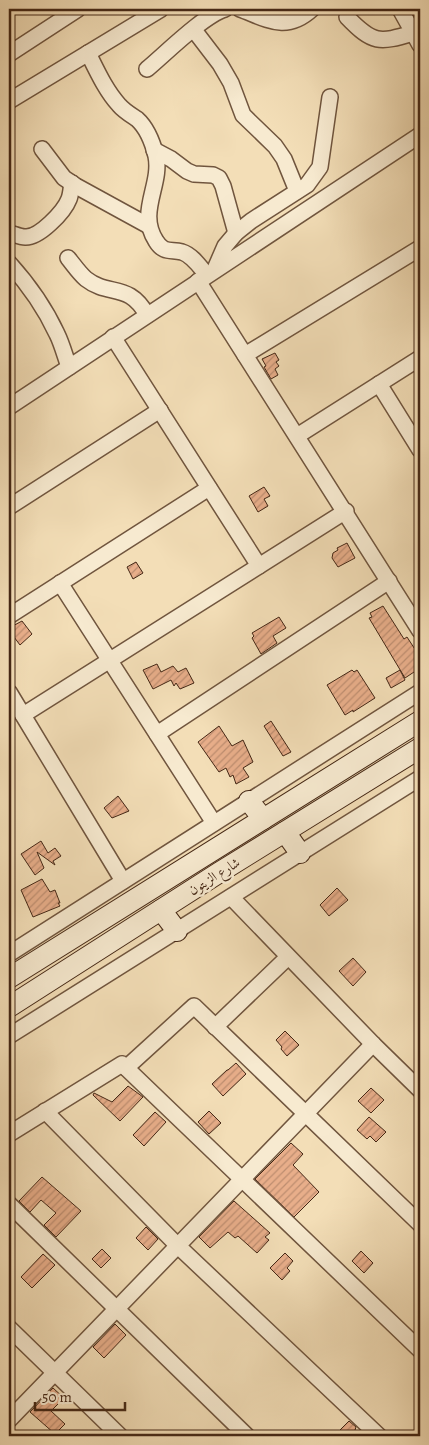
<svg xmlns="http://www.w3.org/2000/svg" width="429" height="1445" font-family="Alegreya,Amiri,serif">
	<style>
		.building { fill: url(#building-hatch); stroke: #442715 }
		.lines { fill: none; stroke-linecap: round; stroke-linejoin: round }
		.street-casing { stroke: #70553e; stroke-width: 18 }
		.secondary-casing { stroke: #442715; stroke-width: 22 }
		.street { stroke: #f7ead0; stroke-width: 15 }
		.secondary { stroke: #f7ead0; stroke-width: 20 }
		.labels { text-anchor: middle; stroke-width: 5; stroke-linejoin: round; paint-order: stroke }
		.street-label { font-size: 14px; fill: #442715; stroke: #f7ead0 }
	</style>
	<defs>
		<pattern id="building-hatch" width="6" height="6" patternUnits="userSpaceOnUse" patternTransform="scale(1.25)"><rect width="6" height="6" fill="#e8ae8a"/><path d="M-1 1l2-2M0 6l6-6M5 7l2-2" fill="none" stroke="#be8e70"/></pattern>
	</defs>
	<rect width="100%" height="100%" fill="#f3deb7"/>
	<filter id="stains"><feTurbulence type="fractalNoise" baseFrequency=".004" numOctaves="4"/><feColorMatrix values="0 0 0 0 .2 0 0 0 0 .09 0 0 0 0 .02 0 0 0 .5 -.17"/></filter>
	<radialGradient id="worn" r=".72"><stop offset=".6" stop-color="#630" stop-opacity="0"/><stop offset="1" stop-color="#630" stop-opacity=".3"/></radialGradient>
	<g class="building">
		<polygon points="275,353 279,360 276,362 279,366 275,369 278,375 271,379 264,367 266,366 262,359"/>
		<polygon points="264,487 270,496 264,499 268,506 258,512 249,496"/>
		<polygon points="347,543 355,558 338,567 332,558 333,553 338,550 337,548"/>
		<polygon points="136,562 143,573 133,579 127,567"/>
		<polygon points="383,606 404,639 407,637 420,657 420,668 405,678 369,618 372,617 370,613"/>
		<polygon points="279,617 286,628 273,636 277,643 261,654 252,638 254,636 252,633"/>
		<polygon points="22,621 32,634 20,645 14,637 9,640 9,628"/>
		<polygon points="157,664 161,672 173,666 178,672 186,668 194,683 180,689 176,683 174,686 171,680 153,689 143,670"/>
		<polygon points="352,670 354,672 357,670 375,698 353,712 353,710 345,715 327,685"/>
		<polygon points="400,670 405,680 391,688 386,678"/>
		<polygon points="271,721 291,752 283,756 264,726"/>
		<polygon points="219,726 232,746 243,740 253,762 243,768 249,777 236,784 233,775 230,777 226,768 219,772 198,742"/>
		<polygon points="118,796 129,811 112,818 104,808"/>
		<polygon points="41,841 48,853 55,848 61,856 53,861 55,865 37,852 44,868 35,875 21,854"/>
		<polygon points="42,879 50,892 55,890 60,903 58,903 60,906 33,917 21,890"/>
		<polygon points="337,888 348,900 329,916 320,905"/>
		<polygon points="353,958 366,972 353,986 339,971"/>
		<polygon points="285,1031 299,1045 287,1056 281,1049 282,1047 276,1040"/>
		<polygon points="236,1063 246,1074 223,1096 212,1084 227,1070 228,1070"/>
		<polygon points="128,1086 143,1097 120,1121 93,1095 94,1093 112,1102"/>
		<polygon points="371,1088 384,1100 371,1113 358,1101"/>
		<polygon points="209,1111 221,1123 209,1134 198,1122"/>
		<polygon points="155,1112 166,1122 144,1146 133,1135"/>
		<polygon points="369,1117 386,1132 376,1142 370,1136 367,1139 357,1130"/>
		<polygon points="291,1143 303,1154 293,1165 319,1192 294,1217 255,1179"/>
		<polygon points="42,1177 81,1211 56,1237 44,1225 56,1213 41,1200 30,1212 19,1201"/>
		<polygon points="234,1201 270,1233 265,1237 269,1240 257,1253 238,1236 235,1238 228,1232 210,1248 199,1237"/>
		<polygon points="146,1227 158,1239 148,1250 136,1238"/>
		<polygon points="102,1249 111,1258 101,1268 92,1259"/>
		<polygon points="361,1251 373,1263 364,1273 352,1261"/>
		<polygon points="285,1253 293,1261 287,1268 290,1271 282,1280 270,1268"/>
		<polygon points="43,1254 55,1265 32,1288 21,1277"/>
		<polygon points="115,1324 126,1335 104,1358 93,1347"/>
		<polygon points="53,1388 64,1398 51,1411 65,1424 55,1434 30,1412"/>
		<polygon points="349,1421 356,1427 353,1436 346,1436 339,1431"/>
	</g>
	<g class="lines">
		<defs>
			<g id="street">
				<path d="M 240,9 C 267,19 286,33 312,9"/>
				<polyline points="400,9 420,45"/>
				<path d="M 347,17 C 373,44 379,43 413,33"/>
				<polyline points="194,30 220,64 231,83 243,115 275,146 284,159 297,191"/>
				<path d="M 88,53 C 97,71 106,91 119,105 C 124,111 131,115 137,119 C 147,128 153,144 156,156 C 162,185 137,212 156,241 C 164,254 171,249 182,252 C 192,255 200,267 207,275"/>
				<polyline points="9,54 78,9"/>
				<path d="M 147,69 C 165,54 204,15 225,9"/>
				<polyline points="9,101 161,9"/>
				<polyline points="42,149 64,178 76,186 149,226"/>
				<polyline points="154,150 171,159 187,171 194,174 213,175 219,178 223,186 236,233"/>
				<path d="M 9,235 L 13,234 C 16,235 21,237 25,237 C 39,238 64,212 69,199 C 71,194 71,188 72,183"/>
				<path d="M 68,258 C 73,264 79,273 86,279 C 109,297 129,282 147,315"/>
				<path d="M 9,263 C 28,284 45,308 57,334 C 62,344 65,356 69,367"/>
				<polyline points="215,269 225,246 236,233 251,221 307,185 320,167 330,97"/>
				<polyline points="198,281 420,631"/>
				<polyline points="113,337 259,566"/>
				<polyline points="245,355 420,248"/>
				<polyline points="379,384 420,450"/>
				<polyline points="9,407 420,135"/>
				<polyline points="297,436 420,358"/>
				<polyline points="9,507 160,410"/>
				<polyline points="60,583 214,823"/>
				<polyline points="9,616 209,488"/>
				<polyline points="9,692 123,881"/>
				<polyline points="23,715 346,511"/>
				<polyline points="157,734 389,581"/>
				<polyline points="231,897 373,1044 420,1090"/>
				<polyline points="9,954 420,692"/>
				<polyline points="215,1027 288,957"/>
				<polyline points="9,1036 420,778"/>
				<polyline points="126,1068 194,1006 420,1224"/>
				<polyline points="45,1111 178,1246 379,1436"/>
				<polyline points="9,1134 122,1064 420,1350"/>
				<polyline points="9,1204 247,1436"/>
				<polyline points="9,1328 120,1436"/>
				<polyline points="9,1420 373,1044"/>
			</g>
			<g id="secondary">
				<polyline points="249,801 263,819"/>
				<polyline points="285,832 300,853"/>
				<polyline points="161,910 177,931"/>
				<polyline points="9,978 420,721"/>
				<polyline points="9,1007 220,872 420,748"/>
			</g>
		</defs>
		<use href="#street" class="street-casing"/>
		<use href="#secondary" class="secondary-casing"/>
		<use href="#street" class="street"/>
		<use href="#secondary" class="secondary"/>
	</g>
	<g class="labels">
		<g class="street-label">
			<text transform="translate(214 876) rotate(-32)" y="5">شارع الزيتون</text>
		</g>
	</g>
	<rect width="429" height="1445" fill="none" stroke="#f3deb7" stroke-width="30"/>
	<rect x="10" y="10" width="409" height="1425" fill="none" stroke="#442715" stroke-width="2.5"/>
	<rect x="15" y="15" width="399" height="1415" fill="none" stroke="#442715"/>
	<path d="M35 1402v8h90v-8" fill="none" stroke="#442715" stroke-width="2.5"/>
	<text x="42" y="1402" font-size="15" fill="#442715" stroke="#f7ead0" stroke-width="4" paint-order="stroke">50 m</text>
	<rect width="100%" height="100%" filter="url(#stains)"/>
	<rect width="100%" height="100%" fill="url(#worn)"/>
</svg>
